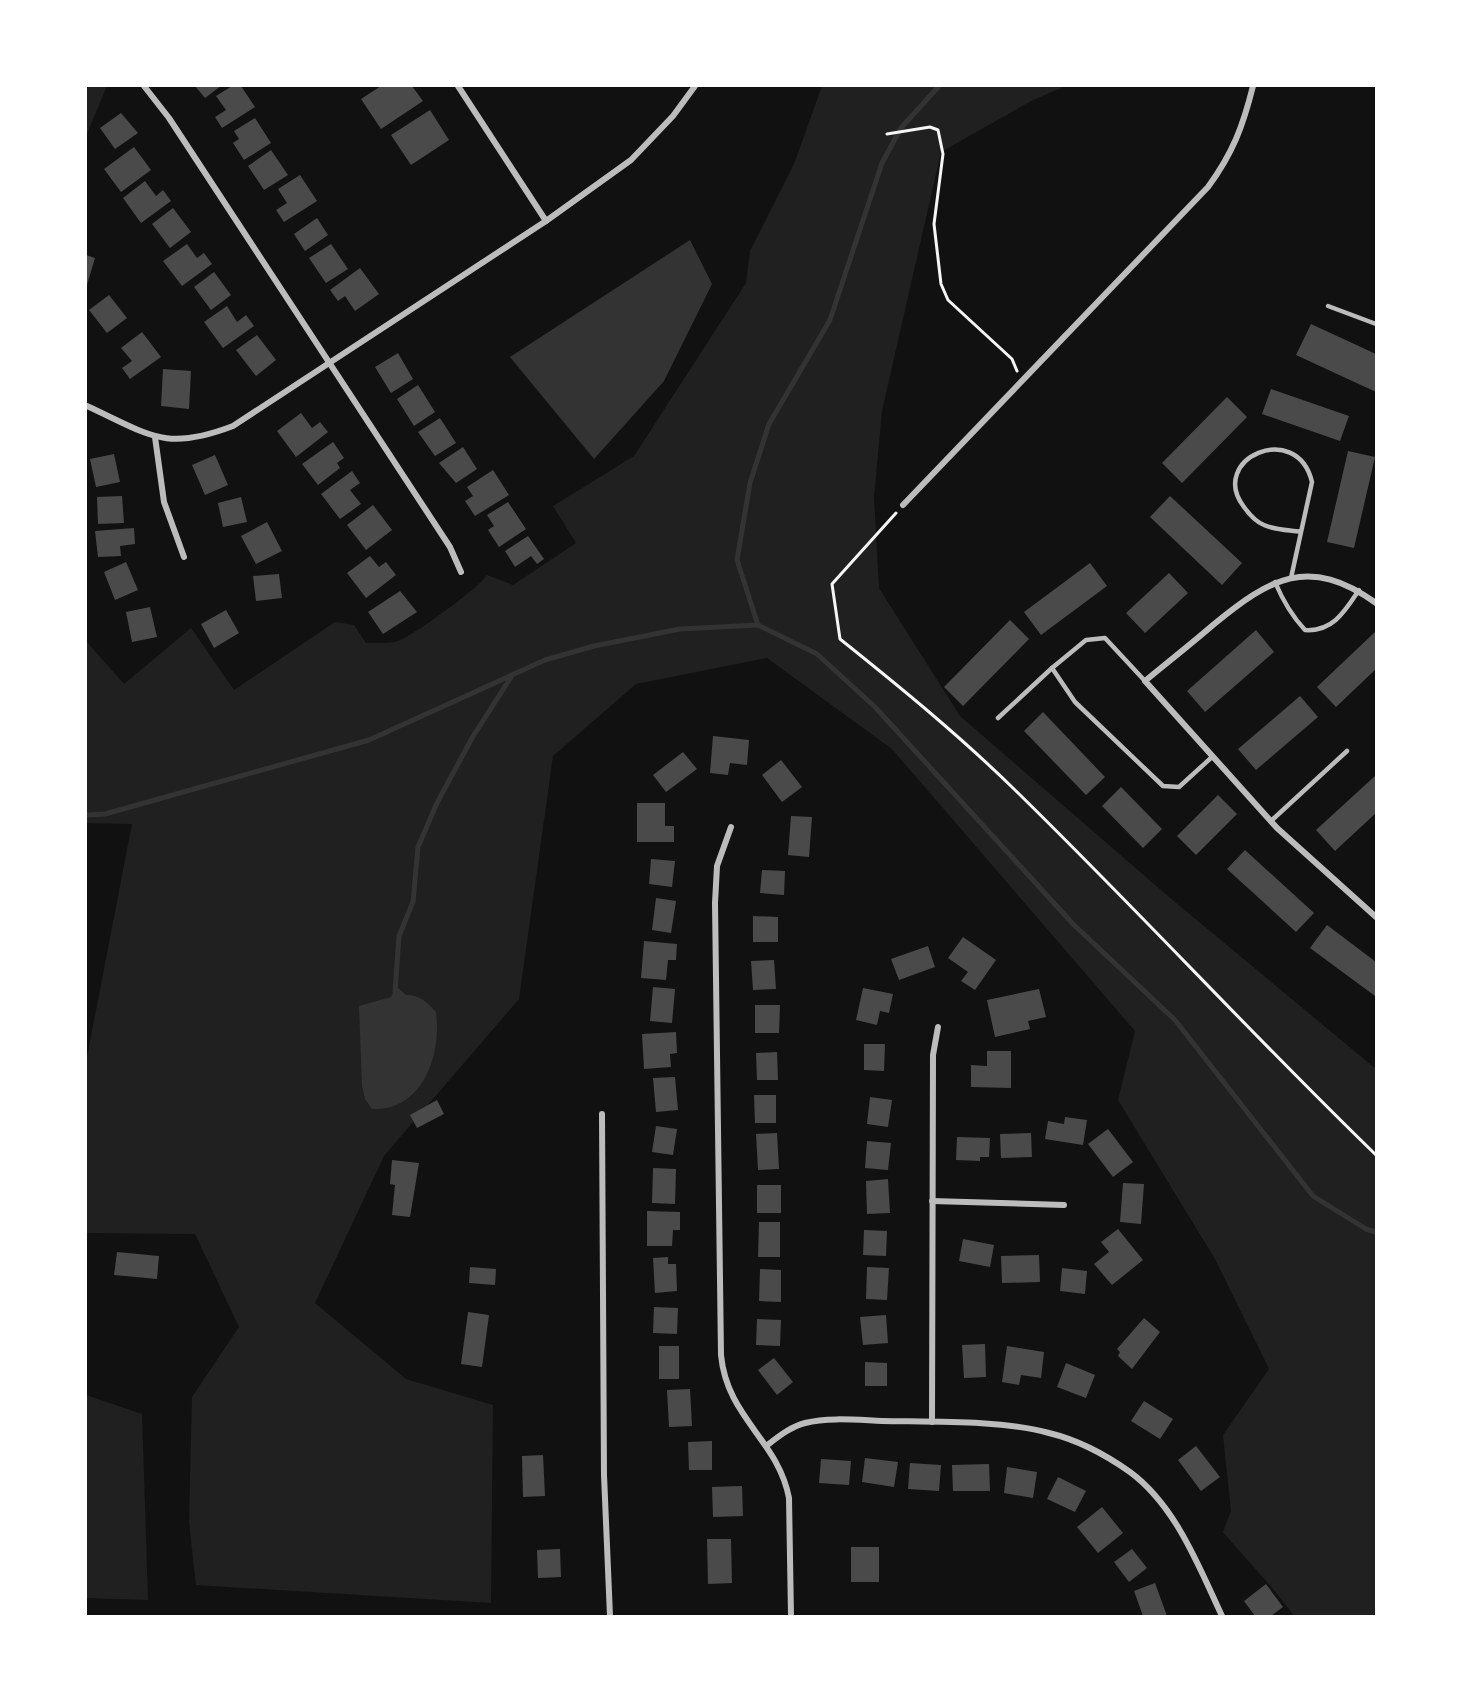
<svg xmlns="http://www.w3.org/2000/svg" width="1462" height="1702" font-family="Signika,sans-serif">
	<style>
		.green { fill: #202020 }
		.water { fill: #333 }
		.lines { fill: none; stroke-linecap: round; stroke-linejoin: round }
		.stream { stroke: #333; stroke-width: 5 }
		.building { fill: #4a4a4a }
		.path { stroke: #f5f5f5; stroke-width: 3 }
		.service { stroke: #bcbcbc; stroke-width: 4.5 }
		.minor { stroke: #bcbcbc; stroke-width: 6 }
	</style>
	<rect width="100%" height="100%" fill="#111"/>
	<g class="green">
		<polygon points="86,86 107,86 86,136"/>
		<path d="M 822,86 L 1066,86 L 1033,100 L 941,152 L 882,411 L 874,497 L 879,588 L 960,716 L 1169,897 L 1376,1069 L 1376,1616 L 1294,1616 C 1273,1586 1247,1561 1223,1532 L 1231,1511 L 1223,1435 L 1269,1369 L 1215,1259 L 1118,1100 L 1135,1031 L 892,749 L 767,658 L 636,684 L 553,756 L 519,999 L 384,1156 L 315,1303 L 406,1379 L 493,1405 L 491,1603 L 196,1585 L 189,1522 L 192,1397 L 239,1327 L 195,1234 L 86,1233 L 86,1062 L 132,824 L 86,823 L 86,641 L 124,684 L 191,628 L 234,690 L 335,622 L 354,625 L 366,643 C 375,642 389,644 398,641 C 414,635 479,588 487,575 L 513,585 L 576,543 L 553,506 L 634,456 L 746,283 L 750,251 L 794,164 Z"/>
		<polygon points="86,1395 142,1414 148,1600 86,1598"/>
	</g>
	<g class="water">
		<polygon points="690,240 712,284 664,381 594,459 510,357"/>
		<path d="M 396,986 L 406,995 C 420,995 427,1002 436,1012 C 442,1054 423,1111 372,1109 L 365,1099 L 362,1086 L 359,1006 L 391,997 Z"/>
	</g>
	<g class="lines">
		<g class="stream">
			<polyline points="758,625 737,560 750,483 769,424 830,320 882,163 901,128 939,86"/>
			<polyline points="86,815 105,814 369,740 545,660 594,646 680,629 758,625 817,654 875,707 1073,924 1175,1020 1313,1196 1366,1229 1376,1232"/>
			<polyline points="395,992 399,936 413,902 418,847 437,803 472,738 511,677"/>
		</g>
	</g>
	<g class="building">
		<polygon points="195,86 221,86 205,98"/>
		<polygon points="232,86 241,86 255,107 222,128 215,117 226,110 216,96"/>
		<polygon points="381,86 412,86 423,101 381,129 361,99"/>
		<polygon points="430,110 449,140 411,165 391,135"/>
		<polygon points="121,113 138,133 115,149 100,128"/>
		<polygon points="255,118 271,143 244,160 233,143 239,139 234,131"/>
		<polygon points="134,147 151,170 121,192 104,169"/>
		<polygon points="271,150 288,175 264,190 248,166"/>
		<polygon points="300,175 317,201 284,222 276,210 287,203 278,189"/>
		<polygon points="145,181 156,196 163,190 171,201 141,223 123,198"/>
		<polygon points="173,208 191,232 170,248 152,224"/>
		<polygon points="317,218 328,235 305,251 294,234"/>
		<polygon points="187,244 197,258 204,253 212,264 182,286 163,261"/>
		<polygon points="331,244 348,269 326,283 309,258"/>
		<polygon points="86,255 95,258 86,288"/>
		<polygon points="360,268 379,294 355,311 345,296 338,301 330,290"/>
		<polygon points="214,272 231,295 211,310 194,287"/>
		<polygon points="109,295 127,318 107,333 89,310"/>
		<polygon points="227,306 237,322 246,315 254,326 223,348 204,322"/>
		<polygon points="1311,324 1376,354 1376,392 1296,355"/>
		<polygon points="142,332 161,357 130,379 122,368 132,361 121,348"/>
		<polygon points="257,335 276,360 256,376 236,350"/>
		<polygon points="398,353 413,379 391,393 375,367"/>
		<polygon points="163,369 191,371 189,409 161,406"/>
		<polygon points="418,385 435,412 414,426 397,399"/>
		<polygon points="1271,389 1349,416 1340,441 1262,414"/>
		<polygon points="1227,397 1247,417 1182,483 1162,463"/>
		<polygon points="301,413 312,428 320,422 328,432 296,457 277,431"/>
		<polygon points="440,418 456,443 435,456 418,432"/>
		<polygon points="333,442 344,458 337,463 340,468 318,485 302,464"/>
		<polygon points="463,447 477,469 456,483 439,463"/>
		<polygon points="1348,451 1375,457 1354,548 1327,542"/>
		<polygon points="114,454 120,482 96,487 90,459"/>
		<polygon points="215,455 228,485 205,495 192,465"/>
		<polygon points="493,470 509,495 475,516 465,501 473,496 467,487"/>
		<polygon points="352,471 360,483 350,490 361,504 340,519 321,494"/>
		<polygon points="122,496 124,523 98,524 97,497"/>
		<polygon points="1170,496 1242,563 1222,585 1150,517"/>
		<polygon points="241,497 247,522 223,527 218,503"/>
		<polygon points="508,502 526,529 499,547 488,530 494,526 487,515"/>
		<polygon points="373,505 392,530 366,550 347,525"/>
		<polygon points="267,522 282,551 256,564 241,536"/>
		<polygon points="134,528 135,544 120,546 121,556 98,557 95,531"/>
		<polygon points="528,536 544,559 537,564 531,556 515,567 505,551"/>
		<polygon points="370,556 379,567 386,562 396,575 366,598 347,573"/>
		<polygon points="126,562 138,590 115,600 104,572"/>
		<polygon points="1090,563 1107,586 1041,635 1024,612"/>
		<polygon points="1169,573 1188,593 1145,633 1126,613"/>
		<polygon points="279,574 282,598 256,601 253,576"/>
		<polygon points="400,591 417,612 383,634 368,612"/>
		<polygon points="150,607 157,637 132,642 126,612"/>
		<polygon points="226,610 239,633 214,648 201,624"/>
		<polygon points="1010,620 1029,639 963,706 944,687"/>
		<polygon points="1256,630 1274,652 1205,712 1187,691"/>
		<polygon points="1376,631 1376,669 1336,707 1317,687"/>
		<polygon points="1300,696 1318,717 1256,770 1238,749"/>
		<polygon points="1043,712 1105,777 1086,795 1024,731"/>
		<polygon points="713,736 749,740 747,765 730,763 728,775 710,773"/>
		<polygon points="683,752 697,769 666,792 653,775"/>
		<polygon points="781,760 802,787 782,802 762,775"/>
		<polygon points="1375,776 1376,813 1335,851 1316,830"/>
		<polygon points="1121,787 1162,829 1143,848 1102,806"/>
		<polygon points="1218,795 1237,814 1196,855 1177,836"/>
		<polygon points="637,803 665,803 665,826 674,826 674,842 637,842"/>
		<polygon points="791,816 812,817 809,857 788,855"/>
		<polygon points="1245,850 1314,913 1296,932 1227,869"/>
		<polygon points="651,859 675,861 672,887 649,884"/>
		<polygon points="762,870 785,871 784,895 760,893"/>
		<polygon points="656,898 676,901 671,933 652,930"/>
		<polygon points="753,916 778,917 778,942 753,942"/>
		<polygon points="1327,925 1376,962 1375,996 1310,948"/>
		<polygon points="963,937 996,960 975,990 961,981 968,972 948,958"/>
		<polygon points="644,941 677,944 676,960 668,960 666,980 641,978"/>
		<polygon points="928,946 935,967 899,980 891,959"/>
		<polygon points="774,960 776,989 753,990 751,961"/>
		<polygon points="653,987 675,989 672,1023 650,1021"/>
		<polygon points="863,988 893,994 889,1013 880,1011 877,1025 856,1020"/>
		<polygon points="1039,989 1046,1017 1028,1021 1030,1029 995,1037 987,1000"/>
		<polygon points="755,1005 780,1005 779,1033 755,1033"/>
		<polygon points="676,1032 677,1053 670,1054 671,1067 644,1069 642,1034"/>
		<polygon points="864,1044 885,1044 884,1071 864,1070"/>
		<polygon points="987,1051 1011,1051 1011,1088 971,1087 971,1065 987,1066"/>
		<polygon points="777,1052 778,1080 757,1080 756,1053"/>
		<polygon points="675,1077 678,1110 656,1112 653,1078"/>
		<polygon points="754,1095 776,1095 776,1123 755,1123"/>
		<polygon points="870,1097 892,1100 888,1127 867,1124"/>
		<polygon points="437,1100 444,1114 417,1128 410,1115"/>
		<polygon points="1065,1117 1087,1120 1083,1145 1045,1139 1048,1121 1064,1124"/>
		<polygon points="656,1126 677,1129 673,1155 652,1152"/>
		<polygon points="1108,1129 1133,1162 1113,1177 1088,1144"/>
		<polygon points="777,1133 779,1169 758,1170 756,1134"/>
		<polygon points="1031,1133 1032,1157 1001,1158 1000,1134"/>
		<polygon points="957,1137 990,1138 989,1157 980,1157 980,1161 956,1160"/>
		<polygon points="867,1141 891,1143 888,1170 865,1168"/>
		<polygon points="392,1160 419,1163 410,1217 392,1215 395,1185 390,1184"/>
		<polygon points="653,1168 676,1169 675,1204 652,1203"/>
		<polygon points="888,1179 890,1213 867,1214 866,1181"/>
		<polygon points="1123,1183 1144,1184 1141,1224 1120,1222"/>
		<rect x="757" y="1185" width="24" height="28"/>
		<polygon points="647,1211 680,1212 680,1230 673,1230 672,1246 647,1246"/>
		<polygon points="759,1222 780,1222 780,1257 758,1257"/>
		<polygon points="1118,1229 1143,1260 1112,1285 1094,1264 1109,1252 1101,1242"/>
		<polygon points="864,1230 887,1231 886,1256 863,1255"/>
		<polygon points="963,1239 994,1245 990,1267 959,1261"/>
		<polygon points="117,1252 159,1256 157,1279 114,1275"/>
		<polygon points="1039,1255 1040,1282 1002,1283 1001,1256"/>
		<polygon points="668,1257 668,1264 676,1264 677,1291 655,1293 653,1258"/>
		<polygon points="470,1267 496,1269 495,1285 469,1283"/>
		<polygon points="867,1267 889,1268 887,1300 866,1299"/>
		<polygon points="1062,1268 1087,1271 1085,1294 1060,1291"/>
		<polygon points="760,1269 781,1270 781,1302 759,1301"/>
		<polygon points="654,1307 678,1308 677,1334 653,1333"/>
		<polygon points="468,1312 489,1315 482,1367 461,1364"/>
		<polygon points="886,1315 888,1343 863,1345 860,1317"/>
		<polygon points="1144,1318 1160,1332 1132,1369 1118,1356 1120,1352 1117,1349"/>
		<polygon points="757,1319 781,1320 780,1346 756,1345"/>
		<polygon points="985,1344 986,1377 964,1378 962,1345"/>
		<rect x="659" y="1346" width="20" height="33"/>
		<polygon points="1007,1346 1044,1352 1041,1378 1021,1375 1019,1385 1002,1382"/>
		<polygon points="774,1358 793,1382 777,1395 758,1370"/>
		<polygon points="865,1362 887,1363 887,1386 865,1386"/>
		<polygon points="1066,1363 1095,1375 1086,1398 1057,1387"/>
		<polygon points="690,1389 692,1426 669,1427 667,1390"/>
		<polygon points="1144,1401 1173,1419 1160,1439 1131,1421"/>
		<polygon points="712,1441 712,1470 689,1470 688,1442"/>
		<polygon points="1196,1446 1220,1477 1201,1491 1178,1460"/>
		<polygon points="543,1455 545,1496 523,1497 522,1456"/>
		<polygon points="865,1458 898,1462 894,1487 862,1482"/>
		<polygon points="821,1459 851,1461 849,1485 819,1483"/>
		<polygon points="910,1463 941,1465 939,1491 908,1489"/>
		<polygon points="989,1464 990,1491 953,1491 952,1465"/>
		<polygon points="1007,1467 1037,1472 1033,1498 1004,1493"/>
		<polygon points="1058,1477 1086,1491 1075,1512 1047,1499"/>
		<polygon points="742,1486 743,1516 713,1517 712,1487"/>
		<polygon points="1102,1507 1123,1533 1098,1553 1077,1527"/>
		<polygon points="707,1539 731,1539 732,1583 708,1584"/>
		<rect x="851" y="1547" width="28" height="35"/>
		<polygon points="560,1549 561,1577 538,1578 537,1550"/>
		<polygon points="1132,1549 1147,1568 1129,1582 1114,1562"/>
		<polygon points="1155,1583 1167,1616 1143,1616 1134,1591"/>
		<polygon points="1266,1584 1283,1607 1271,1616 1255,1616 1244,1601"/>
	</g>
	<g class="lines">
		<g class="path">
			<polyline points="887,134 930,127 938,130 943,154 934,224 941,284 948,300 1012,359 1017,371"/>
			<path d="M 896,513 L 832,584 L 840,639 C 900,687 960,736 1015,790 C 1138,910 1253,1036 1376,1155"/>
		</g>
		<g class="service">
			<polyline points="1328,306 1376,324"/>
			<path d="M 1291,578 L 1312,482 C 1297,419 1207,459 1244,507 C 1249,514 1256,522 1264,525 C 1275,530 1289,530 1301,532"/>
			<path d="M 1275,582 C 1283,601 1291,615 1305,630 C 1333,632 1345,611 1359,590"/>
			<polyline points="1145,681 1105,638 1086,640 1052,668 1075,702 1163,786 1179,787 1212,757"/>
			<polyline points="998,718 1052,668"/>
			<polyline points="1271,821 1347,751"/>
		</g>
		<g class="minor">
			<polyline points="144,86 169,118 450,547 461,572"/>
			<polyline points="458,86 546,221"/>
			<path d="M 87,406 C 150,435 165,452 233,426 L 546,221 L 631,160 L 673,116 L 695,86"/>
			<polyline points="155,437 164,502 184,557"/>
			<path d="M 903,505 L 1208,187 C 1233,153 1243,126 1253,86"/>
			<path d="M 1376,603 C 1309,555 1270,578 1213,625 C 1191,644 1168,662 1145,681 L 1277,828 L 1376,917"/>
			<path d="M 731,827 L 717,866 L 715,903 L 721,1355 C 727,1418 778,1440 789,1498 L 791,1616"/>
			<polyline points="602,1114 604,1475 610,1616"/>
			<polyline points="932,1201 1064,1205"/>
			<polyline points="932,1422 933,1055 938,1027"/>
			<path d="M 766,1446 C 778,1437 790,1427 805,1423 C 829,1417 857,1420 882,1421 C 931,1422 1002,1420 1049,1433 C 1078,1440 1106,1455 1130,1472 C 1176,1506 1199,1567 1222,1616"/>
		</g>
	</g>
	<rect width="1462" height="1702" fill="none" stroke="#ffffff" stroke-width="174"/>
</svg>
